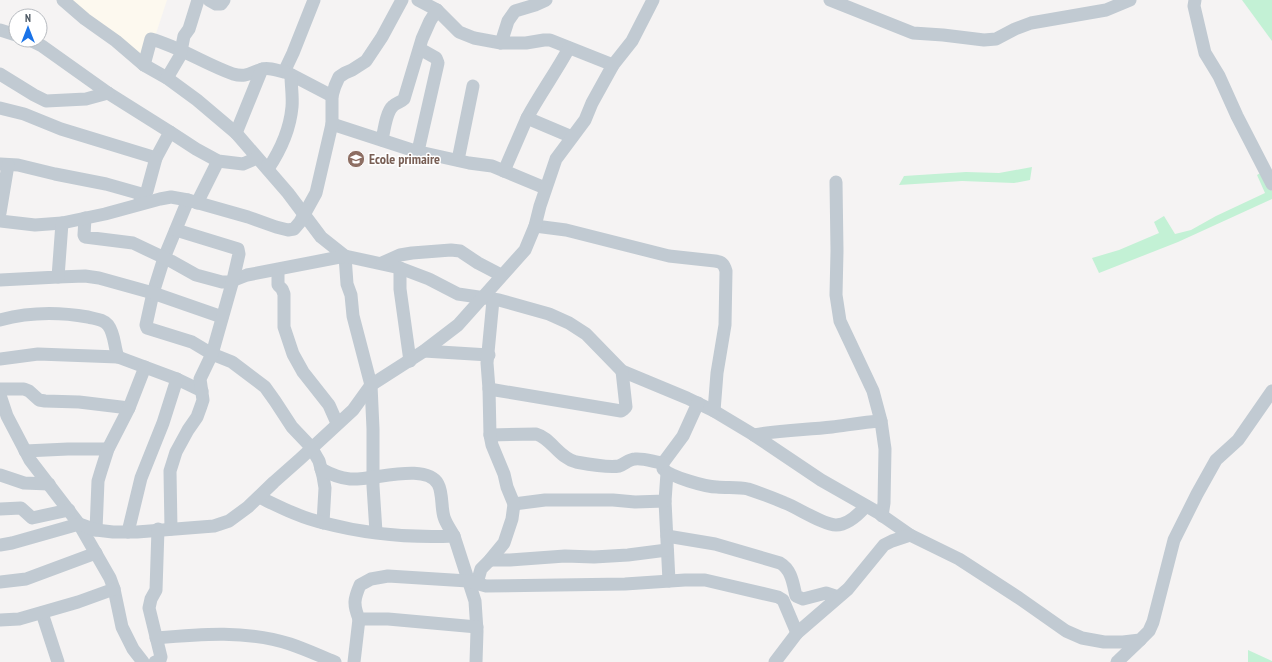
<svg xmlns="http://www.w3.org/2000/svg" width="1272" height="662" font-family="'PT Sans Narrow',sans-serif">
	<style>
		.commercial { fill: #fdf9ef }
		.green { fill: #c3f1d5 }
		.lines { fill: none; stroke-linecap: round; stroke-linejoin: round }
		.minor { stroke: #c1cad2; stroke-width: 13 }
		.labels { text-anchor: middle; stroke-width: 3; stroke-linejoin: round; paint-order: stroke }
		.education-label { font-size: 14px; font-weight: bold; fill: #785e54; stroke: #fff; text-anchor: start }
	</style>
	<rect width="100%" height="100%" fill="#f5f3f3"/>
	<polygon class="commercial" points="61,0 167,0 145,67"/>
	<g class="green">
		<polygon points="1242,0 1272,0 1272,41"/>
		<polygon points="1032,167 1030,180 1014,183 962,181 899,185 904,176 966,172 999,173"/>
		<polygon points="1262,172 1272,191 1272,199 1178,242 1099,273 1092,258 1119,250 1159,233 1154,222 1164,216 1175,234 1191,230 1216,216 1265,193 1257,175"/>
		<polygon points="1248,650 1272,661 1272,662 1248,662"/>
	</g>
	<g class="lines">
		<g class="minor">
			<polyline points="63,0 85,19 116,41 144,65 167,78 197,100 236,133 288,193 321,237 345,256 347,284 351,295 353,316 371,385 373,429 373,486 376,532"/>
			<polyline points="209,0 216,4 221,4 224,0"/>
			<polyline points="418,0 437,10 459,32 474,38 501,43"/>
			<polyline points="546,0 535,5 515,11 508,21 501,43 526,43 544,40 550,40 613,65"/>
			<polyline points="830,0 913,33 943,35 984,40 996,39 1015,29 1031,23 1106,10 1130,0"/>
			<polyline points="1195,0 1194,6 1205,53 1219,76 1237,116 1272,184"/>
			<polyline points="0,30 16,35"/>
			<polyline points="30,40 42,46 108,93 170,132"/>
			<path d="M 144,65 L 151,39 C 180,47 205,64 233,74 C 247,78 251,72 263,69 C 269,67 278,71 284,72 L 293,53 L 314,0"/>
			<polyline points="286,72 332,96"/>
			<polyline points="0,74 34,95 46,101 86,99 108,93"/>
			<polyline points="167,78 180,56 184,36 189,29 198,0"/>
			<polyline points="0,108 24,114 61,129 156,158 170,132 196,149 218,161 243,164 257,158"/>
			<path d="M 527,118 C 540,94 556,72 569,48"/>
			<polyline points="332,124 415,151 469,163 492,166 545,188"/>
			<polyline points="236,133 262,69"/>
			<path d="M 382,140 C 384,131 386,112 393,106 C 396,103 401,102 404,99 L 422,39 L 430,21 L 437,10"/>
			<polyline points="418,151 438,63 436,58 420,49"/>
			<polyline points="458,160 473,86"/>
			<polyline points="0,164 18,165 55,174 106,184 145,195"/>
			<path d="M 268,169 C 280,151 290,129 292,107 C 293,97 291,86 291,75"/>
			<polyline points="504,171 527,118 572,137"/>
			<polyline points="836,182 837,251 836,295 840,321 873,391 881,421 885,449 884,503 882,516"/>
			<polyline points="140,200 147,191 156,158"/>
			<polyline points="188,200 164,258 153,293 146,325 147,328 192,342 212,354 232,362 265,387 275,401 292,427 311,447 319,461 323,476 325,488 323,523"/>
			<polyline points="197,203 218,161"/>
			<polyline points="0,213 8,165"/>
			<polyline points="85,218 84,235 85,237 133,243 171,261 196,275 222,282 229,282 247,275 345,256 400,268 429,279 458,294 499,300 549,314 569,323 586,334 622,371 687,398 714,411 754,435 821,480 877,512 910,535 959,559 1019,598 1066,631 1082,638 1104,642 1123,642 1140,640 1149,631 1153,622 1174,540 1197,494 1216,460 1238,440 1272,391"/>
			<polyline points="0,221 35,225 62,223 105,214 160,199 171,197 188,200 248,217 276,227 288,230 294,229 300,222 316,193 332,124 332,96 335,86 339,77 345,73 352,70 366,61 382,37 402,0"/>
			<path d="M 535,226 L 566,230 L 669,256 L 715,261 C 722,262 724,264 726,271 L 725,325 L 717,373 L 714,411"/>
			<polyline points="382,263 400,255 412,253 451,250 460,251 478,263 501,275"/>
			<polyline points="400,268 400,289 410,361"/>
			<polyline points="278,270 278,285 282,289 284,294 284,327 293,354 303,372 329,405 337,423"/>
			<polyline points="58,277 85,276 99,278 153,293 222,317"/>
			<polyline points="0,280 58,277 62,223"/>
			<path d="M 0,320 C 29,312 59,312 88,317 C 95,319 103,319 108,325 C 115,334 114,347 118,357"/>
			<polyline points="424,351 489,355"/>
			<polyline points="0,359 38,354 118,357 177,379 202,391"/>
			<polyline points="0,389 24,389 29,391 39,400 45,401 79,402 129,408"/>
			<polyline points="489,389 487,363 493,300"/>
			<polyline points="0,395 7,416 30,460 79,524 110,578 114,589 122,627 133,649 143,662"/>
			<path d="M 698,403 L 683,436 L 663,463 L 663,469 C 671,477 706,487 717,487 C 727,488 738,487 748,489 C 760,493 773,498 785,503 C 798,508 824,525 836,525 C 847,525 859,514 866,506"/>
			<path d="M 490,435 L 536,434 C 551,438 559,458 576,462 C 587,464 608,468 619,466 C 625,464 629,459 635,459 C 644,458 654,462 663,463"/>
			<path d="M 754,435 C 780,430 806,430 832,427 C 848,425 864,422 881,421"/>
			<polyline points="25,451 68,449 108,449"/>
			<path d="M 321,469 C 330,474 340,478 350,479 C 372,481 426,462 438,484 C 443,493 441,508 444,517 C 446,524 451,530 454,536"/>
			<polyline points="0,475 24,483 49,484"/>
			<path d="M 259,497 C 280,507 301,518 324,523 C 366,534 411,538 454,536 L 475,601 L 477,631 L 476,662"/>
			<polyline points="665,501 669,581"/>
			<polyline points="514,504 545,500 613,500 635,502 665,501 667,473"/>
			<polyline points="0,509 21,508 32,518 69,510"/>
			<polyline points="171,529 170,471 176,452 188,430 197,417 201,406 203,400 200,379 212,354 233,280 239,254 238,249 176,230"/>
			<polyline points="96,530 98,481 101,471 108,449 129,408 145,367"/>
			<polyline points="128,532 141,478 163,423 177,379"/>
			<path d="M 667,536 L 715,544 L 780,563 C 792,570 793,584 796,596 L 803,599 L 826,593 L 838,597"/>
			<polyline points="0,545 12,543 79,524 96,530 113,532 137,532 214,526 229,521 248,507 274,482 300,459 353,410 371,385 424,351 458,325 525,250 535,226 540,206 556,159 585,120 592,103 613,65 632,41 653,0"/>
			<polyline points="490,560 510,560 565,556 594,557 628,555 667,550"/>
			<polyline points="0,582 26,579 96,553"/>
			<polyline points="477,583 481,569 490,560 504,543 512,519 514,504 507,487 504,474 492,445 490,435 489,389 621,411 624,409 626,407 622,371"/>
			<polyline points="42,613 58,662"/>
			<polyline points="0,620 19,619 78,602 114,589"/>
			<path d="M 477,627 L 388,619 L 359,619 C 353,604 354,599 360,585 L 371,579 L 388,576 L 468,581 L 486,586 L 625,584 L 685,580 L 705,580 L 778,597 L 783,600 L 797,633"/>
			<path d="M 156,638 C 201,634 247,630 290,644 C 305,649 320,656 335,662"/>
			<polyline points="155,662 160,660 161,657 149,608 151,599 156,590 158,529"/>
			<polyline points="354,662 359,619"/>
			<polyline points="775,662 797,633 848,589 884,545 892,541 910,535"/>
			<polyline points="1117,662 1140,640"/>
		</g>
	</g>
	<defs>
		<symbol id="school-disc" viewBox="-11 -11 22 22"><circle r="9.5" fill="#8d6e63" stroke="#fff"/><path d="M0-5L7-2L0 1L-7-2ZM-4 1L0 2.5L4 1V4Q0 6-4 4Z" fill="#fff"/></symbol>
	</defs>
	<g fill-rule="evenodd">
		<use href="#school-disc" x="346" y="149" width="20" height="20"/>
	</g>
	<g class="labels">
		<g class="education-label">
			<text x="369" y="164">Ecole primaire</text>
		</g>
	</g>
	<g transform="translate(28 28)"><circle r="19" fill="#ffffff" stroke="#b7bbc0"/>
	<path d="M0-3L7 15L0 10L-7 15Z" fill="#1a73e8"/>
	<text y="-6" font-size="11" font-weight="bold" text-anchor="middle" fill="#4a5661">N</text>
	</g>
</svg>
